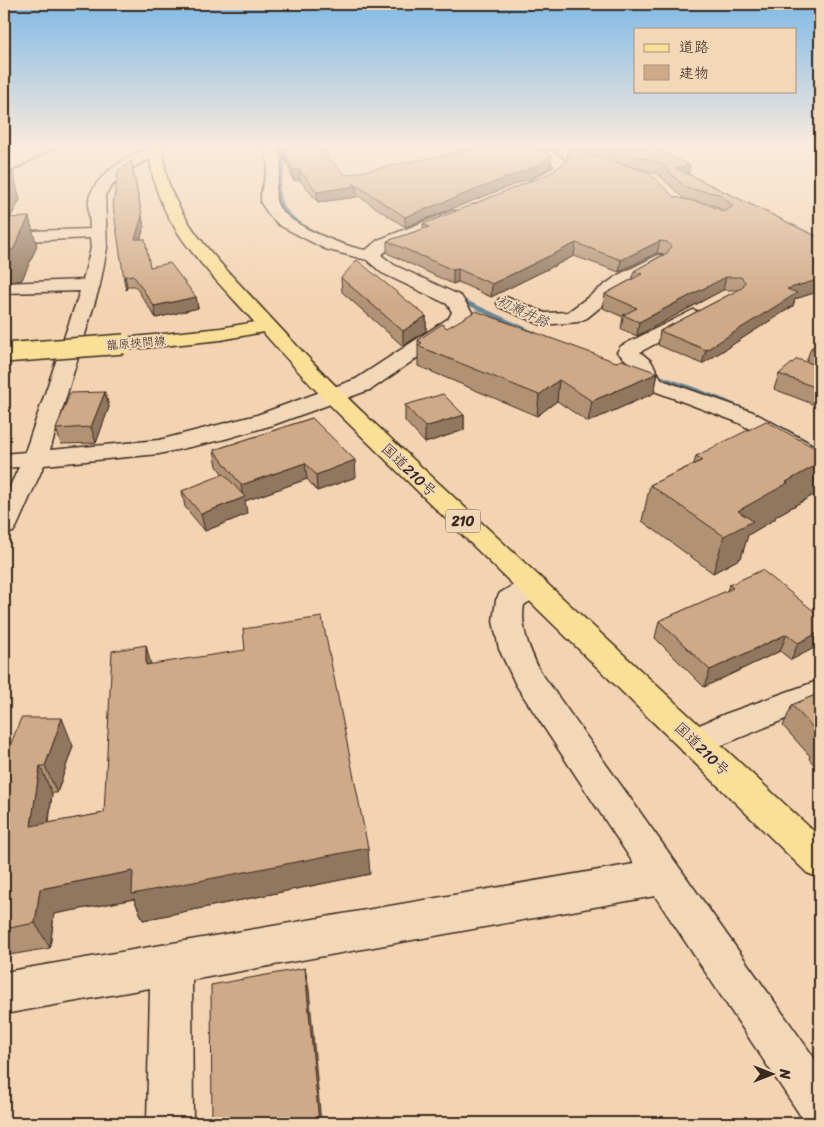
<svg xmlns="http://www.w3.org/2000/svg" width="824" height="1127" font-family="Sriracha,'Klee One',sans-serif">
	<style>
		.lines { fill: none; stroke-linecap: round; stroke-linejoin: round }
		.stream { fill: #678696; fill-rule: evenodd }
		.minor-casing { stroke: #3b2a1e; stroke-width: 3 }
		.major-casing { stroke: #3b2a1e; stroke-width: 3 }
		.highway-casing { stroke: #3b2a1e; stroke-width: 3 }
		.minor { fill: #f3d7b9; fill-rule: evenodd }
		.major { fill: #fadf96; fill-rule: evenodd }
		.highway { fill: #fadf96; fill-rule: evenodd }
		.rail { stroke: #3b2a1e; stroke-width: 2 }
		.major-bridge-casing { stroke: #3b2a1e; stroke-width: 22; stroke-linecap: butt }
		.major-bridge { stroke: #fadf96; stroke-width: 19 }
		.wall { fill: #b29275; stroke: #3b2a1e }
		.shaded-wall { fill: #91775f; stroke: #3b2a1e }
		.building { fill: #cfaa88; stroke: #3b2a1e }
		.labels { text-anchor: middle; stroke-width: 4; stroke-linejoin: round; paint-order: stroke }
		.far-street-label { font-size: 12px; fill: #3b2a1e; stroke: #f3d7b9 }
		.far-water-label { font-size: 14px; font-style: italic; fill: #4a4946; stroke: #f3d7b9 }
		.shield { fill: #f3d7b9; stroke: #725e4c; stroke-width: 1 }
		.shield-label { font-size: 14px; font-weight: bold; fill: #3b2a1e }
		.street-label { font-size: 15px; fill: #3b2a1e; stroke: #f3d7b9 }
	</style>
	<rect width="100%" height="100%" fill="#f3d3b2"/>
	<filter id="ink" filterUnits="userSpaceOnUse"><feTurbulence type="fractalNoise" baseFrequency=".02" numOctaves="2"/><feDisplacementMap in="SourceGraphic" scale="10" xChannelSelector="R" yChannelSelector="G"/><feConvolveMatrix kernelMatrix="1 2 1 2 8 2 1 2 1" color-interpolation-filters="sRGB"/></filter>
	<g filter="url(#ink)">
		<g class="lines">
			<g class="stream">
				<path d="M 277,147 L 281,147 C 292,171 280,171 280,192 C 280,222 335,239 358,249 L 358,251 L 354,251 C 330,241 275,223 274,192 C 274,171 286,172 277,147 Z"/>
				<polygon points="453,296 457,296 536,332 529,334 453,298"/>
				<path d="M 646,373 C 656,372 670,379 680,382 C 729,399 775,421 820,447 L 820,453 L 734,409 L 691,391 L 646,377 Z"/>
			</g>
			<defs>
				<g id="minor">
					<path d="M 156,147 L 163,151 L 161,154 C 133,166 123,171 105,195 L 107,248 L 100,285 L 50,450 L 159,440 L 257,415 L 356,379 L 449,318 L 452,312 L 447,304 L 382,273 L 367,260 L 325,249 L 279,225 L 269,215 L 261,203 L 261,193 L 268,165 L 265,147 L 277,147 C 287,171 273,180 276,200 C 280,223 345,247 366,250 L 378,240 L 452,211 L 464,211 L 466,214 L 464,217 L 390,248 L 381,255 L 394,265 L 461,296 L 472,312 L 463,326 L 372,389 L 273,425 L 225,439 L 159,454 L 44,465 L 17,526 L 13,532 L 4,534 L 4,499 L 19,467 L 4,468 L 4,454 L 25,452 L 80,291 L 4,293 L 4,283 L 83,280 L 91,248 L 90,238 L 4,242 L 4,232 L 90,229 C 90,219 86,202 91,193 C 102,170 131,153 156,147 Z"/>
					<path d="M 527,147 C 543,147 561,151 569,167 C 561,178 542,192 528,188 L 526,185 C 531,178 546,173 555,166 L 528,150 Z"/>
					<polygon points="658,255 664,256 667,260 664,264 630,283 587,318 578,322 542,325 499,307 497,303 499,299 506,297 545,313 568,312 618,275"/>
					<polygon points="693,310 700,312 703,316 700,320 640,352 651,361 662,380 753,412 820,449 820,466 812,464 737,422 614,376 610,372 614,368 621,366 637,370 617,352 621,346"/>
					<path d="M 532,577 L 542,580 L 546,587 L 542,594 L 524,605 C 520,629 530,650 540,671 L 820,1066 L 820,1123 L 804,1121 L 655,896 L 192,980 L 193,1123 L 147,1123 L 150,988 L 4,1014 L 4,972 L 634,864 L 516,685 L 499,649 L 493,621 L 496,600 L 500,593 L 522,580 Z"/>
					<polygon points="820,680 820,705 695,756 683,752 678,742 683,732 725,714"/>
				</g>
				<polygon id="major" points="267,320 274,322 277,326 274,330 221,340 124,350 117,348 114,344 117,340 124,338 221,328"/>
				<path id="highway" d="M 150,147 L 163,147 C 164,164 166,180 173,195 C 193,238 228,271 259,305 C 296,345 333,385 373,422 L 820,837 L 820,878 L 807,873 L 343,418 C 309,384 278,349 247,314 C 205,268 148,214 150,147 Z"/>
			</defs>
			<use href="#minor" class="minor-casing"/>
			<use href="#major" class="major-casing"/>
			<use href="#highway" class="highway-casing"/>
			<use href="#minor" class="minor"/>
			<use href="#major" class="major"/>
			<use href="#highway" class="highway"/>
			<polyline class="rail" points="4,176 56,147"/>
			<defs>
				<polyline id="major-bridge" points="4,353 124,344"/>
			</defs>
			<use href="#major-bridge" class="major-bridge-casing"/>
			<use href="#major-bridge" class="major-bridge"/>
		</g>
		<g class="wall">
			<polygon points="283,147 324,147 329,158 345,175 551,166 536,176 405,227 357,195 357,197 318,202 300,180 293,180 283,152"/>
			<polygon points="565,147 649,147 690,165 688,174 818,237 820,236 820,291 795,299 793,306 702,364 658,345 660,331 738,290 723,290 637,336 621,329 623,317 603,308 605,294 632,279 634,271 664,254 657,253 619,272 574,256 491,297 458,282 453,284 387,253 387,241 423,229 423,224 549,174 567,160 567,159 568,148 674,197 724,212 716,206 684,199 658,174"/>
			<polygon points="144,226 140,239 150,267 196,297 198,308 156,318 135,286 127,286 126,290 124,279"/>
			<polygon points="341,278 426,316 426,331 403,346 342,292"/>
			<polygon points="418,340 616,362 658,373 654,393 588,422 557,401 537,416 418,366"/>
			<polygon points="820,340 820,407 774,389 779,374 806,362 811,348"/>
			<polygon points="105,392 109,407 96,443 61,444 56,429"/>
			<polygon points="405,405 464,415 464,430 425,443 405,421"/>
			<polygon points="312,418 356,477 317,491 307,479 245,501 247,514 205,531 185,507 182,491 223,475 217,466 214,450"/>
			<polygon points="696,456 817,493 776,516 775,519 748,535 741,558 713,573 642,521 650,485 694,464"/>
			<polygon points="729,585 820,616 820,645 791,660 780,651 704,687 655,638 659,621 727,591"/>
			<polygon points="151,664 370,874 143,920 134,899 54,914 50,948 4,956 4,761 73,746 57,793 52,793 49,823 104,813"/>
			<polygon points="820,693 820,771 809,759 810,756 783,726 792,705"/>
		</g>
		<g class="shaded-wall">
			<polygon points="552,156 551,166 536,176 405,227 405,217"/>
			<polygon points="131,161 144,226 138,250 135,239"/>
			<polygon points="690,165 688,176 675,168"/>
			<polygon points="292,170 300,170 300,180 293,180"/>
			<polygon points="13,172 20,200 4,229 4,187"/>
			<polygon points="356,186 357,197 318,202 317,192"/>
			<polygon points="29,217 37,246 22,280 4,283 4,251"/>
			<polygon points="660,241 657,253 619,272 621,260"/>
			<polygon points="576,243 574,256 491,297 492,284"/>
			<polygon points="458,269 458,282 453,284 453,270"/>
			<polygon points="125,276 127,286 126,290 124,279"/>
			<polygon points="726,277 723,290 637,336 639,322"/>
			<polygon points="820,279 820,291 795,299 793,306 702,364 706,350 787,289"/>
			<polygon points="196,297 198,308 156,318 154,306"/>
			<polygon points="426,316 426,331 403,346 403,331"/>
			<polygon points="658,373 654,393 588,422 592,401"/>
			<polygon points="559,380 557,401 537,416 539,395"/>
			<polygon points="105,392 109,407 96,443 91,427"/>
			<polygon points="464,415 464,430 425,443 425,427"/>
			<polygon points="355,460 356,477 317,491 316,475"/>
			<polygon points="305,463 307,479 245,501 247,514 205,531 201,514 243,498 241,485"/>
			<polygon points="820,463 820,485 817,493 776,516 775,519 748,535 741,558 713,573 724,536 738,511 786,482"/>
			<polygon points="820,632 820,645 791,660 798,643"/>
			<polygon points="787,634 780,651 704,687 710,670"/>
			<polygon points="146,645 153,673 146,665"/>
			<polygon points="62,718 73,746 57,793 45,766"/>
			<polygon points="40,766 52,793 45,852 31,826"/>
			<polygon points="368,848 370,874 143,920 134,899 54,914 50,948 35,923 40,889 133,871"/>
			<polygon points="305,968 309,989 321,1123 319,1123"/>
		</g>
		<g class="building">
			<polygon points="284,147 324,147 329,158 345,175 485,147 535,147 552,156 537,166 405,217 353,183 356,186 317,192 300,170 292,170"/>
			<polygon points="603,147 649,147 690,165 675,168 818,237 820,236 820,279 787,289 797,293 706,350 660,331 742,288 745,282 741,277 726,277 639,322 623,315 637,308 605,294 642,274 634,271 667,253 671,247 667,242 660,241 621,260 576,243 492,284 458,269 453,270 387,241 429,227 423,224 549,174 571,157 568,148 648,172 674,197 707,204 724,212 733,206 719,194 686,188 660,163"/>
			<polygon points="131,161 142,216 135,239 145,239 150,267 170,263 196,297 154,306 133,275 125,276 124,279 113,206 118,171"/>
			<polygon points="13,172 4,187 4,173"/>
			<polygon points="29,217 13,250 4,251 4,218"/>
			<polygon points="357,260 426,316 403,331 341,278"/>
			<polygon points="476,311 616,362 622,360 658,373 592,401 559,380 539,395 418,346 422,343 418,340 442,324 447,328"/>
			<polygon points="820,340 820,351 811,348"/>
			<polygon points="797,359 820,366 820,389 779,374"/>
			<polygon points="105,392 91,427 56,429 70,393"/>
			<polygon points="443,394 464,415 425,427 405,405"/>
			<polygon points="312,418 355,460 316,475 305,463 241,485 214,450"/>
			<polygon points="766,421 820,451 820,463 786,482 788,483 738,511 753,521 724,536 650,485 703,460 696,456"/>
			<polygon points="224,474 245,497 201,514 182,491"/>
			<polygon points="762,570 820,616 820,632 798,643 787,634 710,670 659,621 733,588 729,585"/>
			<polygon points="322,617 368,848 132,894 133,871 40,889 35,923 4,929 4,761 21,718 62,718 45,766 40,766 31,826 104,813 112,651 146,645 146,665 245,650 243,629"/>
			<polygon points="820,693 820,735 792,705"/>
			<polygon points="305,968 319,1123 212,1123 211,985"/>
		</g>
	</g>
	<linearGradient id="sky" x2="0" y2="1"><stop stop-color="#80bae7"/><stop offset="0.48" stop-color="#faebdc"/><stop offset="1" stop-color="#faebdc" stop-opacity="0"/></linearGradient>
	<rect width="824" height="304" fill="url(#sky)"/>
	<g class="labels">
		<g class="far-street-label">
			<text transform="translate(136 343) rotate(-5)" y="4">龍原挾間線</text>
		</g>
		<g class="far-water-label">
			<text transform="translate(523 311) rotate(25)" y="5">初瀬井路</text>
		</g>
		<rect class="shield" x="445.5" y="509.5" width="35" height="23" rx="4"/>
		<g class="shield-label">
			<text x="463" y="526">210</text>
		</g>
		<g class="street-label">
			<text transform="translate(409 470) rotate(44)" y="5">国道210号</text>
			<text transform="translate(702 749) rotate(44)" y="5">国道210号</text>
		</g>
	</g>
	<rect width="824" height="1127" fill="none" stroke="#f3d7b9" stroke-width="20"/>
	<rect x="10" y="10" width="804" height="1107" fill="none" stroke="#3b2a1e" stroke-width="2" filter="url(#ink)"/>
	<rect x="634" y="28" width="162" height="65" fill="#f3d7b9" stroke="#a9927b"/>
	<rect x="644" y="44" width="25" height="8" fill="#fadf96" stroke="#a9927b"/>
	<text x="679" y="52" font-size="15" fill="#3b2a1e">道路</text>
	<rect x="644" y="65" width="25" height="15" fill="#cfaa88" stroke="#a9927b"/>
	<text x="679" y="78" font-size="15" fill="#3b2a1e">建物</text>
	<g transform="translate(772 1074) rotate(90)" stroke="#f3d7b9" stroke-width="4" paint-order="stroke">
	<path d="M0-4L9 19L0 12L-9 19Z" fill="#3b2a1e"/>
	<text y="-8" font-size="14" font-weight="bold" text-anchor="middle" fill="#3b2a1e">N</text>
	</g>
</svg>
